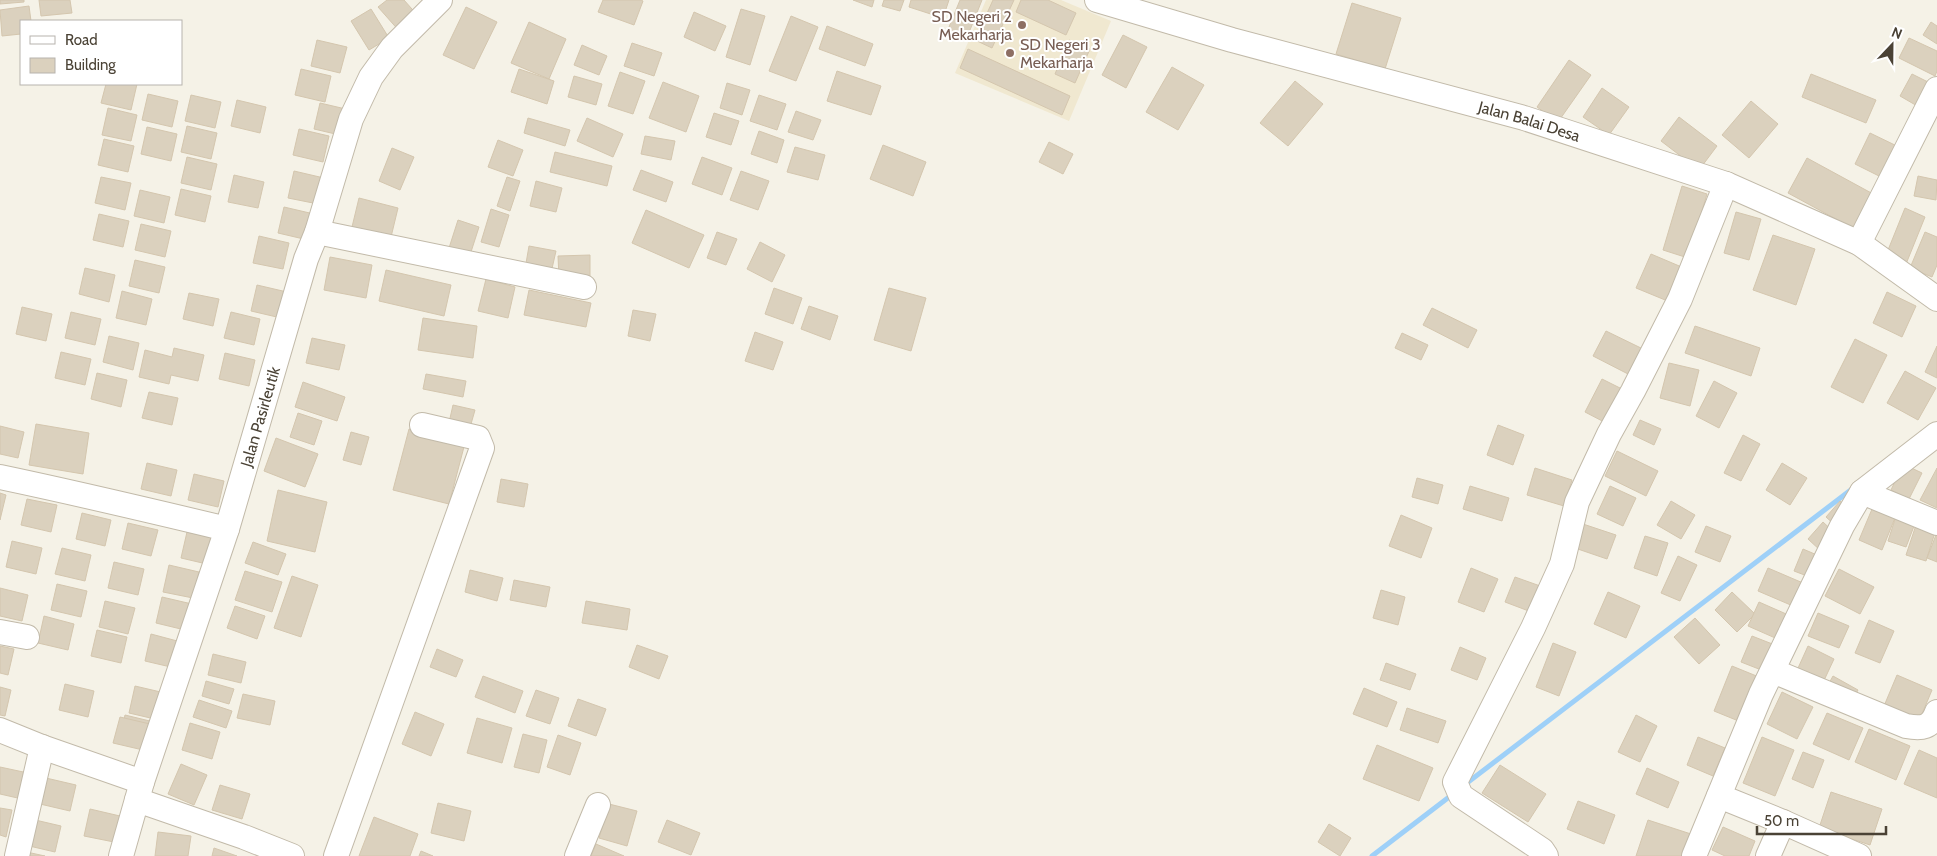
<svg xmlns="http://www.w3.org/2000/svg" width="1937" height="856" font-family="Cabin,sans-serif">
	<style>
		.education { fill: #f0e8d0 }
		.lines { fill: none; stroke-linecap: round; stroke-linejoin: round }
		.stream { stroke: #9ed0f8; stroke-width: 5 }
		.building { fill: #dbd1be; stroke: #d4c6ae }
		.minor-casing { stroke: #c2baa9; stroke-width: 26 }
		.minor { stroke: #fff; stroke-width: 24 }
		.education-dot { fill: #8d6e63; stroke: #fff; stroke-width: 2 }
		.labels { text-anchor: middle; stroke-width: 4; stroke-linejoin: round; paint-order: stroke }
		.education-label { font-size: 16px; fill: #785e54; stroke: #fff; text-anchor: end }
		.street-label { font-size: 16px; fill: #4a4235; stroke: #fff }
	</style>
	<rect width="100%" height="100%" fill="#f5f2e7"/>
	<polygon class="education" points="986,0 1061,0 1111,21 1069,121 955,73"/>
	<g class="lines">
		<g class="stream">
			<polyline points="1463,786 1852,489"/>
			<polyline points="1372,856 1453,794"/>
		</g>
	</g>
	<g class="building">
		<polygon points="0,0 24,0 24,2 0,4"/>
		<polygon points="39,0 70,0 72,13 41,16"/>
		<polygon points="387,0 404,0 419,17 401,33 378,7"/>
		<polygon points="603,0 641,0 643,1 634,25 598,12"/>
		<polygon points="853,0 874,0 872,7"/>
		<polygon points="884,0 904,0 900,11 882,6"/>
		<polygon points="911,0 949,0 943,18 909,7"/>
		<polygon points="960,0 982,0 966,40 947,32"/>
		<polygon points="993,0 1014,0 992,48 975,40"/>
		<polygon points="1021,0 1048,0 1076,13 1066,35 1016,12"/>
		<polygon points="1352,3 1401,18 1385,69 1336,54"/>
		<polygon points="29,6 31,21 21,21 21,34 2,36 0,10"/>
		<polygon points="466,7 497,22 474,69 443,55"/>
		<polygon points="371,9 389,38 369,50 351,21"/>
		<polygon points="741,9 765,16 750,65 726,57"/>
		<polygon points="694,12 726,26 715,51 684,37"/>
		<polygon points="791,16 818,27 796,81 769,71"/>
		<polygon points="529,22 566,39 549,79 511,63"/>
		<polygon points="1931,22 1937,26 1937,44 1923,35"/>
		<polygon points="827,26 873,44 865,66 819,49"/>
		<polygon points="1123,35 1147,47 1126,88 1102,75"/>
		<polygon points="1909,38 1937,51 1937,71 1935,76 1899,58"/>
		<polygon points="317,40 347,47 340,73 311,66"/>
		<polygon points="1069,40 1090,49 1075,83 1055,74"/>
		<polygon points="632,43 662,53 654,76 624,66"/>
		<polygon points="582,45 607,56 599,75 574,65"/>
		<polygon points="968,49 1070,96 1062,115 960,68"/>
		<polygon points="1569,60 1591,75 1558,122 1537,107"/>
		<polygon points="1172,67 1204,85 1178,130 1146,112"/>
		<polygon points="301,69 331,76 325,102 295,95"/>
		<polygon points="519,69 554,81 547,104 511,92"/>
		<polygon points="837,71 881,86 871,115 827,101"/>
		<polygon points="620,72 645,81 633,114 608,106"/>
		<polygon points="1811,74 1876,100 1866,123 1802,97"/>
		<polygon points="1912,74 1932,84 1919,107 1900,96"/>
		<polygon points="574,76 602,84 596,105 568,97"/>
		<polygon points="1295,81 1323,104 1288,146 1260,123"/>
		<polygon points="663,82 699,96 686,132 649,118"/>
		<polygon points="727,83 750,90 742,115 720,108"/>
		<polygon points="106,84 137,84 131,110 101,103"/>
		<polygon points="1602,88 1629,107 1609,135 1583,117"/>
		<polygon points="148,94 178,101 172,127 142,120"/>
		<polygon points="191,95 221,102 215,128 185,121"/>
		<polygon points="759,95 786,104 777,130 750,121"/>
		<polygon points="237,100 266,107 260,133 231,126"/>
		<polygon points="1751,101 1778,124 1749,158 1722,135"/>
		<polygon points="320,103 350,110 344,136 314,129"/>
		<polygon points="108,108 137,115 131,141 102,135"/>
		<polygon points="796,111 821,120 813,140 788,132"/>
		<polygon points="714,113 739,121 731,145 706,137"/>
		<polygon points="1679,117 1717,146 1699,170 1661,141"/>
		<polygon points="528,118 570,130 565,146 524,133"/>
		<polygon points="587,118 623,134 613,157 577,141"/>
		<polygon points="187,126 217,133 211,159 181,152"/>
		<polygon points="147,127 177,134 171,161 141,154"/>
		<polygon points="299,129 329,136 323,162 293,155"/>
		<polygon points="759,131 784,140 777,163 751,154"/>
		<polygon points="1870,133 1901,148 1885,179 1855,164"/>
		<polygon points="645,136 675,141 671,160 641,154"/>
		<polygon points="104,139 134,146 128,172 98,165"/>
		<polygon points="498,140 523,150 513,176 488,167"/>
		<polygon points="1049,142 1073,154 1063,174 1039,162"/>
		<polygon points="883,145 926,162 913,196 870,179"/>
		<polygon points="795,147 825,155 818,180 787,172"/>
		<polygon points="392,148 414,157 400,190 379,181"/>
		<polygon points="555,152 612,166 607,186 550,172"/>
		<polygon points="187,157 217,164 211,190 181,183"/>
		<polygon points="702,157 732,168 722,195 692,184"/>
		<polygon points="1807,158 1875,195 1856,230 1788,193"/>
		<polygon points="641,170 673,182 666,202 633,190"/>
		<polygon points="294,171 324,178 318,204 288,198"/>
		<polygon points="741,171 769,181 758,210 730,200"/>
		<polygon points="234,175 264,182 258,208 228,202"/>
		<polygon points="1918,176 1937,180 1936,200 1914,196"/>
		<polygon points="101,177 131,183 125,210 95,203"/>
		<polygon points="507,177 520,181 510,211 497,206"/>
		<polygon points="536,181 562,188 556,212 530,206"/>
		<polygon points="1682,186 1707,194 1688,258 1663,250"/>
		<polygon points="181,189 211,196 205,222 175,215"/>
		<polygon points="140,190 170,197 164,223 134,216"/>
		<polygon points="359,198 398,208 391,237 352,227"/>
		<polygon points="284,207 314,214 308,240 278,233"/>
		<polygon points="1905,208 1925,217 1906,264 1886,255"/>
		<polygon points="491,209 509,215 499,247 481,242"/>
		<polygon points="646,210 704,235 689,268 632,243"/>
		<polygon points="1736,212 1761,219 1749,260 1724,253"/>
		<polygon points="99,214 129,221 123,247 93,240"/>
		<polygon points="458,220 479,227 470,255 449,248"/>
		<polygon points="141,224 171,231 165,257 135,250"/>
		<polygon points="717,232 737,239 726,265 707,258"/>
		<polygon points="1925,232 1937,237 1937,265 1932,277 1910,268"/>
		<polygon points="1773,235 1815,249 1796,305 1753,290"/>
		<polygon points="259,236 289,243 283,269 253,263"/>
		<polygon points="760,242 785,255 772,282 747,269"/>
		<polygon points="529,246 556,251 551,273 525,269"/>
		<polygon points="1651,254 1684,268 1670,302 1636,288"/>
		<polygon points="590,255 590,277 559,278 558,256"/>
		<polygon points="330,257 372,265 366,298 324,290"/>
		<polygon points="135,260 165,267 159,293 129,286"/>
		<polygon points="85,268 115,275 109,302 79,294"/>
		<polygon points="386,270 451,285 444,316 379,301"/>
		<polygon points="486,279 515,287 508,318 478,311"/>
		<polygon points="257,285 287,292 281,318 251,311"/>
		<polygon points="774,288 802,298 793,324 765,314"/>
		<polygon points="889,288 926,298 911,351 874,340"/>
		<polygon points="529,290 591,303 586,327 524,315"/>
		<polygon points="122,291 152,299 146,325 116,318"/>
		<polygon points="1887,292 1916,306 1902,337 1873,323"/>
		<polygon points="189,293 219,299 213,326 183,319"/>
		<polygon points="809,306 838,316 830,340 801,329"/>
		<polygon points="22,307 52,314 46,341 16,334"/>
		<polygon points="1432,308 1477,330 1468,348 1423,325"/>
		<polygon points="633,310 656,314 650,341 628,336"/>
		<polygon points="71,312 101,319 95,345 65,338"/>
		<polygon points="231,312 260,319 254,345 224,338"/>
		<polygon points="423,318 477,326 473,358 418,350"/>
		<polygon points="1695,326 1760,348 1751,376 1685,353"/>
		<polygon points="1606,331 1643,349 1630,375 1593,356"/>
		<polygon points="755,332 783,342 773,370 745,361"/>
		<polygon points="1402,333 1428,345 1421,360 1395,348"/>
		<polygon points="109,336 139,343 133,370 103,362"/>
		<polygon points="312,338 345,345 339,370 306,363"/>
		<polygon points="1855,339 1887,355 1863,403 1831,387"/>
		<polygon points="1937,346 1937,378 1925,372"/>
		<polygon points="174,348 204,355 198,381 171,375 169,384 139,377 145,350 172,357"/>
		<polygon points="61,352 91,359 85,385 55,378"/>
		<polygon points="225,353 255,360 249,386 219,379"/>
		<polygon points="1669,363 1699,370 1690,406 1660,398"/>
		<polygon points="1905,371 1936,388 1918,420 1887,403"/>
		<polygon points="97,373 127,380 121,407 91,399"/>
		<polygon points="426,374 466,381 463,397 423,389"/>
		<polygon points="1602,379 1626,391 1608,424 1585,412"/>
		<polygon points="1714,381 1737,393 1719,428 1696,416"/>
		<polygon points="303,382 345,397 337,421 295,407"/>
		<polygon points="149,392 178,398 172,425 142,418"/>
		<polygon points="453,405 475,410 469,431 448,427"/>
		<polygon points="298,413 322,421 314,445 290,437"/>
		<polygon points="1640,420 1661,429 1654,445 1633,435"/>
		<polygon points="36,424 89,433 83,474 29,465"/>
		<polygon points="1498,425 1524,435 1513,465 1487,455"/>
		<polygon points="0,426 24,432 18,458 0,454"/>
		<polygon points="409,429 465,443 449,504 393,490"/>
		<polygon points="351,432 369,437 361,465 343,460"/>
		<polygon points="1743,435 1760,444 1741,481 1724,473"/>
		<polygon points="276,438 318,454 305,487 264,471"/>
		<polygon points="1617,451 1658,471 1646,496 1605,476"/>
		<polygon points="147,463 177,470 171,496 141,489"/>
		<polygon points="1782,463 1807,478 1790,505 1766,490"/>
		<polygon points="1903,464 1922,473 1909,499 1891,490"/>
		<polygon points="1535,468 1572,480 1564,506 1527,495"/>
		<polygon points="1937,468 1937,508 1920,500"/>
		<polygon points="194,474 224,481 218,507 188,500"/>
		<polygon points="1417,478 1443,485 1438,504 1412,497"/>
		<polygon points="501,479 528,484 524,507 497,502"/>
		<polygon points="1470,486 1509,498 1502,521 1463,509"/>
		<polygon points="1610,486 1636,498 1623,526 1597,514"/>
		<polygon points="278,490 327,502 315,552 267,541"/>
		<polygon points="0,493 6,495 0,520"/>
		<polygon points="27,499 57,505 51,532 21,525"/>
		<polygon points="1671,501 1695,515 1681,539 1657,525"/>
		<polygon points="1840,501 1850,509 1836,526 1826,517"/>
		<polygon points="1875,502 1897,513 1882,550 1859,540"/>
		<polygon points="82,513 111,520 105,546 76,539"/>
		<polygon points="1897,513 1916,521 1906,547 1888,541"/>
		<polygon points="1401,515 1432,528 1421,558 1389,546"/>
		<polygon points="1918,519 1937,526 1926,561 1906,555"/>
		<polygon points="1823,522 1837,535 1822,552 1808,539"/>
		<polygon points="128,523 158,530 151,556 122,549"/>
		<polygon points="1580,523 1616,535 1607,559 1572,547"/>
		<polygon points="1706,526 1731,536 1720,562 1695,552"/>
		<polygon points="187,532 217,539 211,565 181,558"/>
		<polygon points="1936,535 1937,535 1937,562 1927,558"/>
		<polygon points="1645,536 1668,543 1657,576 1634,568"/>
		<polygon points="12,541 42,548 36,574 6,567"/>
		<polygon points="253,542 286,554 278,575 245,563"/>
		<polygon points="62,548 91,555 85,581 55,574"/>
		<polygon points="1803,549 1824,558 1815,579 1794,571"/>
		<polygon points="1678,556 1697,565 1680,601 1661,593"/>
		<polygon points="114,562 144,569 138,595 108,588"/>
		<polygon points="169,565 199,572 193,598 163,592"/>
		<polygon points="1471,568 1498,579 1484,612 1458,602"/>
		<polygon points="1768,568 1810,586 1800,609 1758,591"/>
		<polygon points="1839,569 1874,587 1860,614 1825,596"/>
		<polygon points="470,570 503,578 497,601 465,592"/>
		<polygon points="245,571 282,582 272,612 235,600"/>
		<polygon points="292,576 318,585 301,637 274,628"/>
		<polygon points="1515,577 1543,587 1534,613 1505,602"/>
		<polygon points="514,580 550,587 546,607 510,600"/>
		<polygon points="57,584 87,591 81,617 51,610"/>
		<polygon points="0,588 28,595 22,621 0,616"/>
		<polygon points="1381,590 1405,597 1398,625 1373,618"/>
		<polygon points="1608,592 1640,606 1626,638 1594,624"/>
		<polygon points="1732,592 1755,614 1737,632 1715,610"/>
		<polygon points="162,597 192,604 185,630 156,623"/>
		<polygon points="105,601 135,608 128,634 99,627"/>
		<polygon points="586,601 630,609 627,630 582,623"/>
		<polygon points="1759,602 1793,617 1782,641 1748,626"/>
		<polygon points="235,606 265,616 257,639 227,628"/>
		<polygon points="1818,613 1849,626 1839,648 1808,636"/>
		<polygon points="44,616 74,624 68,650 38,643"/>
		<polygon points="1695,618 1720,645 1699,664 1674,637"/>
		<polygon points="1869,620 1894,631 1880,663 1855,653"/>
		<polygon points="97,630 127,637 121,663 91,656"/>
		<polygon points="151,634 181,642 175,668 145,661"/>
		<polygon points="1752,636 1780,647 1769,673 1741,662"/>
		<polygon points="1553,643 1576,652 1559,696 1536,687"/>
		<polygon points="637,645 668,656 659,679 629,667"/>
		<polygon points="0,646 14,649 8,675 0,673"/>
		<polygon points="1808,646 1834,659 1820,689 1794,677"/>
		<polygon points="1460,647 1486,658 1477,680 1451,670"/>
		<polygon points="437,649 463,660 456,677 430,667"/>
		<polygon points="213,654 246,662 241,683 208,675"/>
		<polygon points="1386,663 1416,674 1410,690 1380,680"/>
		<polygon points="1732,666 1759,677 1741,722 1714,711"/>
		<polygon points="1897,675 1932,690 1919,721 1884,706"/>
		<polygon points="483,676 523,691 515,713 475,697"/>
		<polygon points="1833,676 1858,690 1853,699 1828,685"/>
		<polygon points="206,681 234,689 229,704 202,696"/>
		<polygon points="65,684 94,691 88,717 59,710"/>
		<polygon points="135,686 165,693 159,720 129,713"/>
		<polygon points="0,687 11,690 5,716 0,715"/>
		<polygon points="1364,688 1397,702 1387,727 1353,714"/>
		<polygon points="536,690 559,698 550,724 526,716"/>
		<polygon points="1782,692 1813,707 1797,739 1767,724"/>
		<polygon points="243,694 275,701 270,725 237,718"/>
		<polygon points="578,699 606,709 596,736 568,726"/>
		<polygon points="199,700 232,711 226,728 193,717"/>
		<polygon points="1407,708 1446,721 1438,743 1400,730"/>
		<polygon points="415,712 444,724 431,756 402,744"/>
		<polygon points="1827,713 1863,728 1849,760 1813,744"/>
		<polygon points="125,715 154,722 149,748 119,741"/>
		<polygon points="1636,715 1657,726 1640,762 1618,752"/>
		<polygon points="120,717 150,724 143,750 113,743"/>
		<polygon points="477,718 512,728 502,763 467,753"/>
		<polygon points="190,723 220,732 212,759 182,750"/>
		<polygon points="1869,729 1910,746 1896,780 1855,762"/>
		<polygon points="523,734 547,740 539,773 514,767"/>
		<polygon points="558,735 581,743 570,775 547,767"/>
		<polygon points="1698,737 1725,748 1713,776 1687,765"/>
		<polygon points="1762,737 1794,750 1775,796 1743,783"/>
		<polygon points="1377,745 1433,768 1419,801 1363,779"/>
		<polygon points="1919,750 1937,758 1937,798 1904,784"/>
		<polygon points="1803,752 1824,760 1813,788 1792,779"/>
		<polygon points="181,764 207,775 194,805 168,794"/>
		<polygon points="1500,765 1546,794 1528,822 1482,793"/>
		<polygon points="0,767 28,773 22,799 0,794"/>
		<polygon points="1647,768 1679,782 1668,808 1636,794"/>
		<polygon points="46,778 76,785 70,811 40,804"/>
		<polygon points="220,785 250,794 242,819 212,810"/>
		<polygon points="1831,792 1882,809 1870,845 1819,828"/>
		<polygon points="1578,801 1615,815 1604,844 1567,829"/>
		<polygon points="438,803 471,811 464,841 431,833"/>
		<polygon points="609,804 637,811 627,846 599,838"/>
		<polygon points="0,808 12,810 6,837 0,835"/>
		<polygon points="90,809 120,816 114,842 84,836"/>
		<polygon points="374,817 418,834 410,856 359,856"/>
		<polygon points="31,819 61,826 55,852 25,845"/>
		<polygon points="667,820 700,833 691,855 658,842"/>
		<polygon points="1648,820 1691,834 1684,856 1636,856"/>
		<polygon points="1329,824 1351,838 1340,856 1318,842"/>
		<polygon points="1723,827 1755,841 1749,856 1725,856 1712,850"/>
		<polygon points="158,832 191,836 188,856 155,856"/>
		<polygon points="596,844 624,856 591,856"/>
		<polygon points="214,848 237,856 212,856"/>
		<polygon points="22,851 45,856 21,856"/>
		<polygon points="421,851 433,856 419,856"/>
	</g>
	<g class="lines">
		<defs>
			<g id="minor">
				<path id="s1" d="M 1097,0 L 1232,40 L 1524,118 L 1726,184 L 1859,243 L 1937,299"/>
				<polyline points="317,232 584,287"/>
				<polyline points="1859,243 1937,89"/>
				<path d="M 0,477 C 76,493 152,511 227,529"/>
				<polyline points="1862,492 1937,523"/>
				<polyline points="0,632 27,637"/>
				<path d="M 1773,671 L 1906,726 C 1922,729 1931,728 1937,712"/>
				<polyline points="0,730 42,747 142,782"/>
				<polyline points="1719,796 1783,822 1859,856"/>
				<polyline points="137,800 244,837 292,856"/>
				<polyline points="17,856 42,747"/>
				<path id="s2" d="M 121,856 L 142,782 L 227,529 L 306,259 L 317,232 L 351,119 L 371,77 L 392,48 L 440,0"/>
				<polyline points="336,856 482,448 478,438 422,425"/>
				<polyline points="577,856 598,805"/>
				<polyline points="1546,856 1542,850 1461,796 1455,782 1533,628 1562,564 1577,502 1609,434 1633,391 1680,299 1726,184"/>
				<polyline points="1694,856 1761,694 1842,526 1862,492 1937,434"/>
				<polyline points="1768,856 1783,822"/>
			</g>
		</defs>
		<use href="#minor" class="minor-casing"/>
		<use href="#minor" class="minor"/>
	</g>
	<g class="education-dot">
		<circle cx="1022" cy="25" r="5"/>
		<circle cx="1010" cy="53" r="5"/>
	</g>
	<g class="labels">
		<g class="education-label">
			<text x="1012" y="22">SD Negeri 2<tspan x="1012" dy="18">Mekarharja</tspan></text>
			<text x="1020" y="50" text-anchor="start">SD Negeri 3<tspan x="1020" dy="18">Mekarharja</tspan></text>
		</g>
		<g class="street-label">
			<text dy="6" stroke="none"><textPath href="#s1" startOffset="449">Jalan Balai Desa</textPath></text>
			<text dy="6" stroke="none"><textPath href="#s2" startOffset="461">Jalan Pasirleutik</textPath></text>
		</g>
	</g>
	<rect x="20" y="20" width="162" height="65" fill="#ffffff" stroke="#b7b3ae"/>
	<rect x="30" y="36" width="25" height="8" fill="#ffffff" stroke="#b7b3ae"/>
	<text x="65" y="45" font-size="15" fill="#4a4235">Road</text>
	<rect x="30" y="58" width="25" height="15" fill="#dbd1be" stroke="#b7b3ae"/>
	<text x="65" y="70" font-size="15" fill="#4a4235">Building</text>
	<g transform="translate(1892 45) rotate(22)" stroke="#ffffff" stroke-width="4" paint-order="stroke">
	<path d="M0-4L9 19L0 12L-9 19Z" fill="#4a4235"/>
	<text y="-8" font-size="14" font-weight="bold" text-anchor="middle" fill="#4a4235">N</text>
	</g>
	<path d="M1757 826v8h129v-8" fill="none" stroke="#4a4235" stroke-width="2.5"/>
	<text x="1764" y="826" font-size="15" fill="#4a4235" stroke="#ffffff" stroke-width="4" paint-order="stroke">50 m</text>
</svg>
